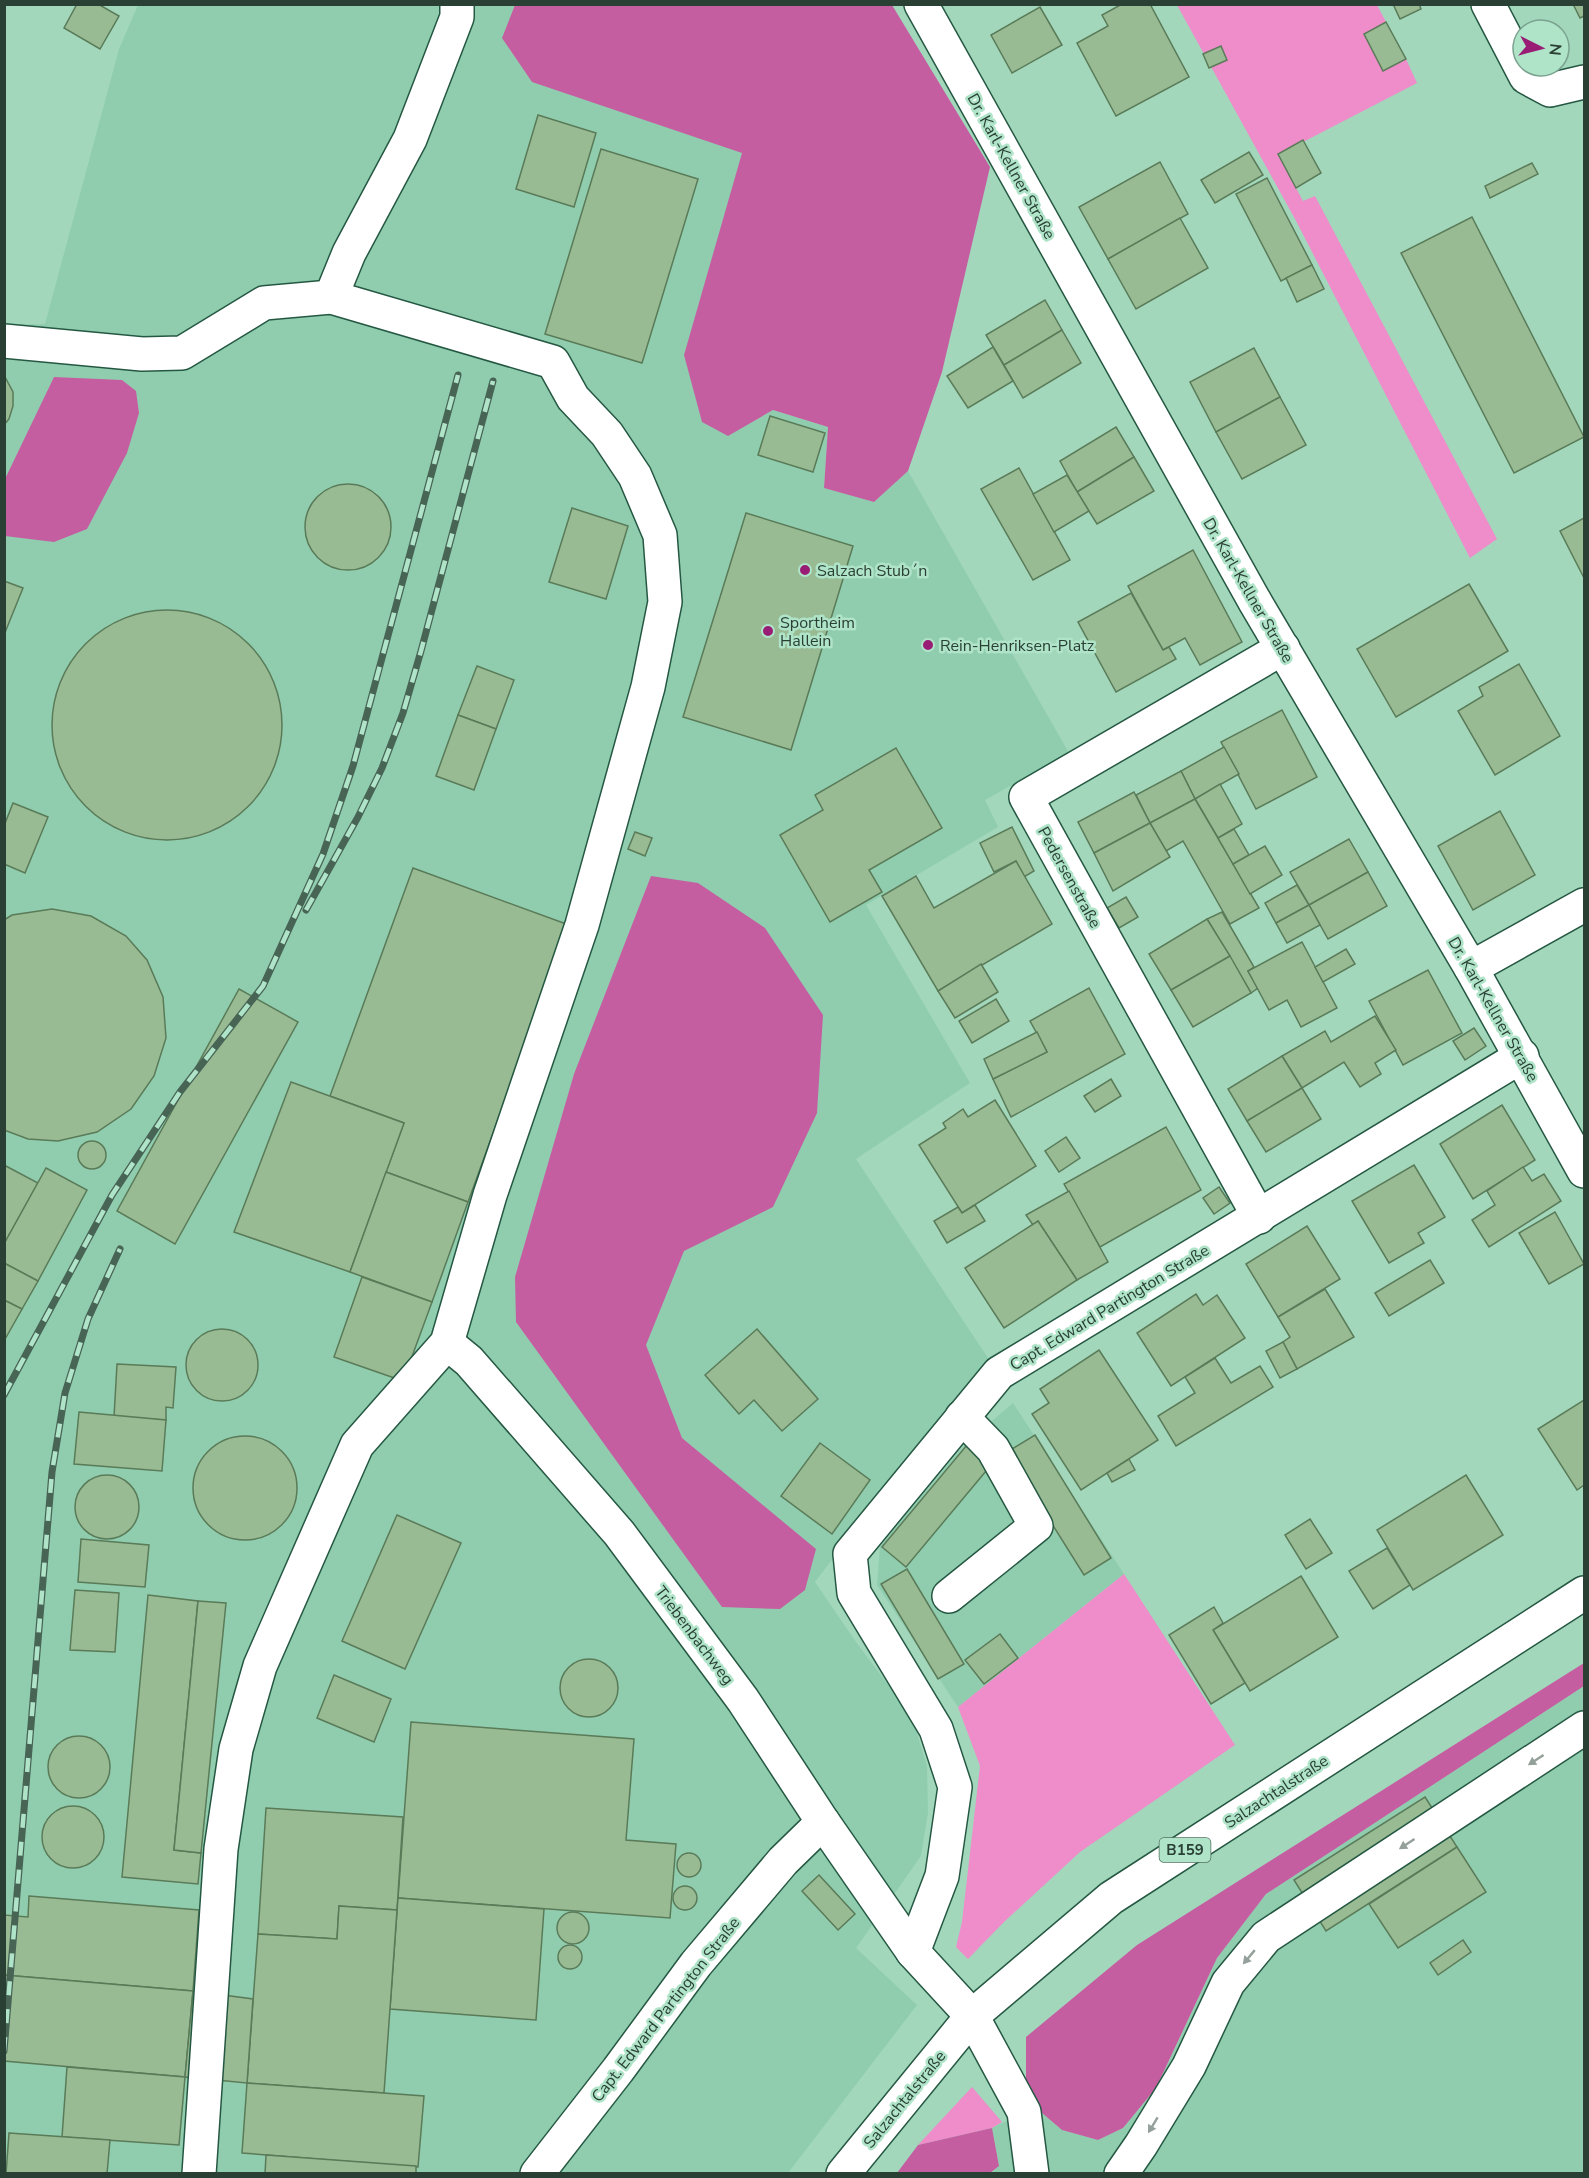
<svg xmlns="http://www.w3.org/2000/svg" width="1589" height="2178" font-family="'Nunito Sans',sans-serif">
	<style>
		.built { fill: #90cdaf }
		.green { fill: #ef8cca }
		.forest { fill: #c55ea1 }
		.building { fill: #98bb94; stroke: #5a7b58; stroke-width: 1.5 }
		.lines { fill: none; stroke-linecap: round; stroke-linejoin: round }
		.minor-casing { stroke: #255842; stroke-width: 36 }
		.major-casing { stroke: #255842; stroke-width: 36 }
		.minor { stroke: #fff; stroke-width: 33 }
		.major { stroke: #fff; stroke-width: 33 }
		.rail-casing { stroke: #476455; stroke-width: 7 }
		.rail { stroke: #afe4c9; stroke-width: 4.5; stroke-dasharray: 14; stroke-linecap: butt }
		.oneway { fill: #94a09a }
		.poi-dot { fill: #991d75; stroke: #afe4c9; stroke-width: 2 }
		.labels { text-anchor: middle; stroke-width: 5; stroke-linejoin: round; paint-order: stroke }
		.shield { fill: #afe4c9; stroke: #527161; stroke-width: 1.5 }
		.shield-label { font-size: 15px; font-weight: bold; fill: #2a4035 }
		.street-label { font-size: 16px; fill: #2a4035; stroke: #afe4c9 }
		.poi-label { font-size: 16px; fill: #2a4035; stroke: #afe4c9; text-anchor: start }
	</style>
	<rect width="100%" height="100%" fill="#a2d7bc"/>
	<g class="built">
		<polygon points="138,5 765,5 752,422 773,410 828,427 824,488 874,502 908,471 1069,753 985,800 998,827 866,905 970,1083 856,1159 990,1361 893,1480 815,1582 856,1642 912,1717 927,1766 928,1813 921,1856 856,1948 917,2005 788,2173 5,2173 4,325 45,324 119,49"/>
		<polygon points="1013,1403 1124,1574 958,1707 877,1585 880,1546 965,1444"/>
		<polygon points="1584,1686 1584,2173 990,2174 999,2166 992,2128 1035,2107 1062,2130 1098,2140 1123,2128 1156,2088 1217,1958 1266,1894"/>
	</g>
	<g class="green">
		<polygon points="1177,5 1377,5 1386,22 1364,34 1383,71 1406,59 1417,83 1278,155 1303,201 1315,196 1497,539 1470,558 1295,219"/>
		<polygon points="1124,1574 1235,1745 1080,1852 1004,1922 968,1959 956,1947 962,1922 980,1766 958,1707"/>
		<polygon points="972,2087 1002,2122 992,2128 918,2145"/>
	</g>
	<g class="forest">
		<polygon points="515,5 892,5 990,167 942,372 908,471 874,502 824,488 828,427 773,410 728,436 702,422 684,355 742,153 532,82 502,38"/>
		<polygon points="54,377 122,380 136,391 139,413 127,453 87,529 54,542 5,536 5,479"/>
		<polygon points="651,876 698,883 765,928 823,1015 817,1113 773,1207 684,1251 646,1345 682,1438 816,1549 805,1590 780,1609 722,1607 516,1322 515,1277 574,1074"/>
		<polygon points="1584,1663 1584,1686 1266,1894 1217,1958 1156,2088 1123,2128 1098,2140 1062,2130 1035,2107 1026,2087 1026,2037 1137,1945"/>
		<polygon points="992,2128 999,2166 990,2173 897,2173 918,2145"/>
	</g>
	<g class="building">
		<polygon points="77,4 98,4 119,16 100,49 64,28"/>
		<polygon points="1122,4 1150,4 1189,77 1116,116 1077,43 1108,26 1102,15"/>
		<polygon points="1393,4 1419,4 1421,9 1400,19"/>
		<polygon points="1573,4 1584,4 1584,16 1580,18"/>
		<polygon points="1040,7 1062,45 1012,73 991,35"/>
		<polygon points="1386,22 1406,59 1383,71 1364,34"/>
		<polygon points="1221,46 1227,60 1209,68 1203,54"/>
		<polygon points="538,115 596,133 574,207 516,189"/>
		<polygon points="1303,140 1321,173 1296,188 1278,154"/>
		<polygon points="601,149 698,179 642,363 545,334"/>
		<polygon points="1249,152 1263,175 1215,203 1201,180"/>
		<polygon points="1160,162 1188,214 1108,259 1079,207"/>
		<polygon points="1532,163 1538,174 1490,198 1485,186"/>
		<polygon points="1267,178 1312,265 1281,281 1236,194"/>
		<polygon points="1472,217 1584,437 1514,473 1401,253"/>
		<polygon points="1180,218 1208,268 1136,309 1108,259"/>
		<polygon points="1312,265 1324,289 1297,302 1286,278"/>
		<polygon points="1045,300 1062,330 1004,365 986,335"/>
		<polygon points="1062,330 1081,363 1023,398 1004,365"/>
		<polygon points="993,347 1013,381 968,408 947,376"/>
		<polygon points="1254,348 1280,397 1216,432 1190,382"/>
		<polygon points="4,375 13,392 13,406 9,419 4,425"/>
		<polygon points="1280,397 1306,445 1242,479 1216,432"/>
		<polygon points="770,416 825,433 813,472 758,455"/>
		<polygon points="1116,427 1134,457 1077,492 1060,461"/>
		<polygon points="1134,457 1154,491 1097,524 1077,492"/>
		<polygon points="1019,468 1070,560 1033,580 981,489"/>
		<polygon points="1067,475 1089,511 1054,532 1033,494"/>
		<circle cx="348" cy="527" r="43"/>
		<polygon points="572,508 628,526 606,599 549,582"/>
		<polygon points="746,513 853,546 791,750 683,717"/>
		<polygon points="1584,518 1584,578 1560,531"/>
		<polygon points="1193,550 1242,642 1200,665 1185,638 1163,650 1128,586"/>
		<polygon points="4,581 23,588 4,635"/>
		<polygon points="1469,584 1508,651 1396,717 1357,649"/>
		<polygon points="1131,593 1163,650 1169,647 1176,659 1116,692 1078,622"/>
		<circle cx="167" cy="725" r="115"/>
		<polygon points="1519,664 1560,736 1495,775 1458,711 1483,696 1479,687"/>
		<polygon points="477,666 514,680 496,729 458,715"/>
		<polygon points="1282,710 1317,777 1256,809 1221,742"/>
		<polygon points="458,715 496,729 474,790 436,776"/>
		<polygon points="1224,747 1239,774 1195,799 1181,771"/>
		<polygon points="896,748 942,828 869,870 882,892 830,922 780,835 823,810 815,795"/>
		<polygon points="1181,771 1195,799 1150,823 1136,795"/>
		<polygon points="1220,784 1242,824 1218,838 1195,799"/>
		<polygon points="1134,792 1150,823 1094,853 1078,822"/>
		<polygon points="1195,799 1259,908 1230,924 1183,841 1166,851 1150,823"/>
		<polygon points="13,803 48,817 25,873 4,864 4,826"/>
		<polygon points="1500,811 1535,875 1473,910 1438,846"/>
		<polygon points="1150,823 1170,857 1113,891 1094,853"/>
		<polygon points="1012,827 1034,871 1024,877 1016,861 994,872 980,843"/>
		<polygon points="1234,829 1249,855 1233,864 1218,838"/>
		<polygon points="635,832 652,838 645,856 628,849"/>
		<polygon points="1349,839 1368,872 1309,905 1290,872"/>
		<polygon points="1265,846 1282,875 1250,894 1233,864"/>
		<polygon points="1016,861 1052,924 938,991 882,896 916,876 934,908"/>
		<polygon points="413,868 569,925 468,1202 386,1172 404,1123 330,1096"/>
		<polygon points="1368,872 1387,906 1328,939 1309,905"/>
		<polygon points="1297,885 1309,905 1276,923 1265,903"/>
		<polygon points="1126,897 1138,917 1119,928 1107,908"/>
		<polygon points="1309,905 1320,925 1287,943 1276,923"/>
		<polygon points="52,909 91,916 126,936 147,960 163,997 166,1038 154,1076 131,1109 97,1132 58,1141 28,1139 4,1130 4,920 12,915"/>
		<polygon points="1222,912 1254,967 1248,971 1258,988 1251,993 1207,919"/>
		<polygon points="1207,919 1230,956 1171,990 1149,954"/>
		<polygon points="1302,942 1337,1008 1301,1027 1287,1000 1269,1010 1248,971"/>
		<polygon points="1346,949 1355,964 1323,982 1315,967"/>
		<polygon points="1230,956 1251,993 1193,1027 1171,990"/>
		<polygon points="981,964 998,992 955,1018 938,991"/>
		<polygon points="1428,970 1462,1033 1403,1065 1369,1001"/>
		<polygon points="1089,988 1125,1054 1011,1117 993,1079 1047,1052 1030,1021"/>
		<polygon points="239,989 298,1022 175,1244 117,1211"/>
		<polygon points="996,999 1009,1021 972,1043 959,1021"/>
		<polygon points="1375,1016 1396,1050 1375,1063 1381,1074 1360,1087 1344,1062 1302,1088 1282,1056 1325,1031 1331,1042"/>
		<polygon points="1474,1028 1486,1046 1465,1060 1453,1041"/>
		<polygon points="1037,1032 1047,1052 993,1079 984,1059"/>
		<polygon points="1282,1056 1302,1088 1247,1121 1228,1089"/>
		<polygon points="1111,1079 1121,1096 1095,1112 1084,1096"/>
		<polygon points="291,1082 404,1123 350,1272 234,1232"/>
		<polygon points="1302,1088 1321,1119 1266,1152 1247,1121"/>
		<polygon points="995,1100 1036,1166 962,1213 919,1145 946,1128 943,1123 963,1109 968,1117"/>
		<polygon points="1502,1105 1535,1160 1473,1199 1440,1144"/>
		<polygon points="1166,1127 1201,1190 1100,1247 1064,1184"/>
		<polygon points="1066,1137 1080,1158 1059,1172 1045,1151"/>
		<circle cx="92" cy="1155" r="14"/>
		<polygon points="4,1165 38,1183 4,1244"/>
		<polygon points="1414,1165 1445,1217 1418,1233 1424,1243 1389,1263 1352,1201"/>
		<polygon points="1523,1167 1532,1181 1544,1174 1561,1201 1489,1247 1472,1220 1495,1205 1487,1191"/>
		<polygon points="46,1168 87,1190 38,1281 4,1263 4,1244"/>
		<polygon points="386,1172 468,1202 432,1302 350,1272"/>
		<polygon points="1219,1187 1230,1203 1214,1214 1203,1198"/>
		<polygon points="1069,1191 1108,1262 1077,1280 1038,1221 1033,1225 1026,1215"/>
		<polygon points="975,1205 985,1221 947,1243 934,1221 958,1207 962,1213"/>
		<polygon points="1555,1212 1584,1264 1549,1284 1519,1233"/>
		<polygon points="1038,1221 1077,1280 1004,1328 965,1268"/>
		<polygon points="1307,1226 1340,1279 1278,1317 1246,1264"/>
		<polygon points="1430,1260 1444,1283 1389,1316 1375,1293"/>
		<polygon points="4,1263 38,1281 22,1309 4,1300"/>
		<polygon points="362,1277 432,1302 403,1381 334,1357"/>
		<polygon points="1325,1289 1354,1337 1297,1369 1283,1342 1290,1337 1278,1317"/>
		<polygon points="1196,1294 1203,1305 1217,1295 1245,1338 1171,1386 1137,1333"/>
		<polygon points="4,1300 22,1309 4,1341"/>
		<polygon points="757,1329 818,1399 782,1431 754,1400 739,1414 705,1375"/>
		<circle cx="222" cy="1365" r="36"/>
		<polygon points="1283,1342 1297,1369 1280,1378 1266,1351"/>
		<polygon points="1099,1350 1158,1440 1081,1490 1032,1414 1049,1403 1040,1389"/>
		<polygon points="1215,1358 1231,1383 1260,1366 1273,1387 1176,1446 1158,1416 1195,1393 1185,1377"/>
		<polygon points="117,1364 176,1367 173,1408 166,1407 166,1420 114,1417"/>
		<polygon points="1584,1400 1584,1485 1577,1490 1538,1429"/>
		<polygon points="79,1412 166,1420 162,1471 74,1464"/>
		<polygon points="1035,1435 1111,1558 1084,1575 1007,1452"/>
		<circle cx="245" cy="1488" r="52"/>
		<polygon points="820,1443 870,1480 832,1534 781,1496"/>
		<polygon points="967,1445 991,1465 906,1567 882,1547"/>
		<polygon points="1129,1459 1135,1470 1112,1482 1107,1473"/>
		<polygon points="1466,1475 1503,1535 1413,1590 1377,1530"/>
		<circle cx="107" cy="1507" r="32"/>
		<polygon points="397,1515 461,1543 405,1669 342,1641"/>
		<polygon points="1310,1519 1332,1553 1306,1569 1285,1535"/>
		<polygon points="81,1539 149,1545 145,1587 78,1582"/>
		<polygon points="1387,1548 1410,1585 1373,1609 1349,1571"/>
		<polygon points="907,1569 964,1664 938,1679 881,1584"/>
		<polygon points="1301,1576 1338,1637 1250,1691 1213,1630"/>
		<polygon points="75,1590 119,1593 115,1652 70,1650"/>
		<polygon points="148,1595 198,1601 174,1850 201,1853 198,1884 122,1877"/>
		<polygon points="198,1601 226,1603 201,1853 174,1850"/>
		<polygon points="1214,1607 1223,1623 1213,1630 1245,1683 1211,1704 1169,1635"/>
		<polygon points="1000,1634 1018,1658 984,1684 965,1660"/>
		<circle cx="589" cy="1688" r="29"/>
		<polygon points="334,1675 391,1699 374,1742 317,1718"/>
		<polygon points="411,1722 634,1739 626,1840 676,1844 670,1918 398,1898"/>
		<circle cx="79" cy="1767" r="31"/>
		<polygon points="1425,1797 1457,1847 1326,1931 1294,1880"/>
		<circle cx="73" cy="1837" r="31"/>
		<polygon points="266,1808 403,1817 397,1910 339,1906 337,1939 258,1934"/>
		<polygon points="1457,1847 1486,1892 1398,1948 1369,1904"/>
		<circle cx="689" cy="1865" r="12"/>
		<polygon points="819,1875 855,1914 838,1930 802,1891"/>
		<circle cx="685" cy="1898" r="12"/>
		<polygon points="29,1896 199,1910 193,1991 4,1975 4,1915 28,1917"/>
		<polygon points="398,1898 544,1909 536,2020 390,2009"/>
		<polygon points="339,1906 397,1910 384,2093 247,2083 258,1934 337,1939"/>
		<circle cx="573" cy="1928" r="16"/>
		<polygon points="1463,1940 1471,1952 1438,1975 1430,1963"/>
		<circle cx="570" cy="1957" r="12"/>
		<polygon points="4,1975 193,1991 185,2077 4,2061"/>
		<polygon points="193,1991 253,1999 247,2083 185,2077"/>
		<polygon points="67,2067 185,2077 179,2145 62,2137"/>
		<polygon points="247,2083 424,2096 418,2167 242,2153"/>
		<polygon points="9,2133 110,2140 107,2174 6,2174"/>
		<polygon points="266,2155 416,2166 416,2174 265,2174"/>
	</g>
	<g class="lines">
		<defs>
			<g id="minor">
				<polyline points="921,4 1254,600 1471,968 1584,1171"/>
				<polyline points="1488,4 1526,77 1550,90 1584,82"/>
				<polyline points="331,297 349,253 410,139 457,17 457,4"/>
				<polyline points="4,341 142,354 182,353 264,303 331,297 553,362 573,398 607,434 635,476 660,535 665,602 648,687 582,925 490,1195 447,1343 357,1445 260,1666 236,1749 221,1849 199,2174"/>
				<polyline points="1471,968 1584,905"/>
				<polyline points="1259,1217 1026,797 1283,648"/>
				<polyline points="447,1343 469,1361 619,1533 743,1700 823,1822 913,1952"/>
				<polyline points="949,1596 1036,1526 993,1449 962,1417"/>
				<polyline points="537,2174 618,2070 696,1964 783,1861 823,1822"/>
				<polyline points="1032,2174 1024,2112 972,2016 913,1952 942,1876 955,1787 936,1729 854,1593 850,1554 999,1373 1522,1056"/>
				<polyline points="1121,2174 1141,2145 1189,2066 1228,1983 1266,1937 1584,1728"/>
			</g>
			<polyline id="major" points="843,2174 972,2016 1111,1898 1584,1593"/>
		</defs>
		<use href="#minor" class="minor-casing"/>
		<use href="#major" class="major-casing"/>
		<use href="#minor" class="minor"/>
		<use href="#major" class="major"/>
		<defs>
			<g id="rail">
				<polyline points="306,910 358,817 382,768 403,713 421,651 493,381"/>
				<polyline points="4,1395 112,1195 180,1092 263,986 323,854 353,766 458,375"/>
				<polyline points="4,2051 52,1472 65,1393 88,1319 120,1249"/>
			</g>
		</defs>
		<use href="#rail" class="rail-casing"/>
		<use href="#rail" class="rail"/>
	</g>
	<defs><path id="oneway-solid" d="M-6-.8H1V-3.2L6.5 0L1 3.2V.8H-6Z" transform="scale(1.5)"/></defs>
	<g class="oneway">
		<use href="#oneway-solid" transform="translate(1536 1760) rotate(147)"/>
		<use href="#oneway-solid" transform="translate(1407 1844) rotate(147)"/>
		<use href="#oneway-solid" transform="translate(1249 1957) rotate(130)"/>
		<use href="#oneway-solid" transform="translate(1153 2125) rotate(121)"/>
	</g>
	<g class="poi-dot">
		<circle cx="805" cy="570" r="6"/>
		<circle cx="768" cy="631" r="6"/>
		<circle cx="928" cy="645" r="6"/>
	</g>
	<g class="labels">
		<rect class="shield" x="1159.5" y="1838" width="51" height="24" rx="4.5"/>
		<g class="shield-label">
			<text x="1185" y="1855">B159</text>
		</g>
		<g class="street-label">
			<text transform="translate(1012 166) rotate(61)" y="6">Dr. Karl-Kellner Straße</text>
			<text transform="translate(1249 590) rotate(60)" y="6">Dr. Karl-Kellner Straße</text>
			<text transform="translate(1070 877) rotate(61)" y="6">Pedersenstraße</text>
			<text transform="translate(1494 1009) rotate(60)" y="6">Dr. Karl-Kellner Straße</text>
			<text transform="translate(1109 1307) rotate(-31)" y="6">Capt. Edward Partington Straße</text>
			<text transform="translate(695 1635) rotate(53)" y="6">Triebenbachweg</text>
			<text transform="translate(1276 1791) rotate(-33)" y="6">Salzachtalstraße</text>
			<text transform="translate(665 2009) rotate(-52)" y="6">Capt. Edward Partington Straße</text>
			<text transform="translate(904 2099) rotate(-51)" y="6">Salzachtalstraße</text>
		</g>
		<g class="poi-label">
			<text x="817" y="576">Salzach Stub´n</text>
			<text x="780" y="628">Sportheim<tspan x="780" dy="18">Hallein</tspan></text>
			<text x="940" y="651">Rein-Henriksen-Platz</text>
		</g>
	</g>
	<rect width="1589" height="2178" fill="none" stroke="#2a4035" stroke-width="12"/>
	<g transform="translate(1541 48) rotate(96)"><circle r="28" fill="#afe4c9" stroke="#7aa28e" stroke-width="1.5"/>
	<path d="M0-4.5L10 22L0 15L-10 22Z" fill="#991d75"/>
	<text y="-9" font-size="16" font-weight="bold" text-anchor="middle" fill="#2a4035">N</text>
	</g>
</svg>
